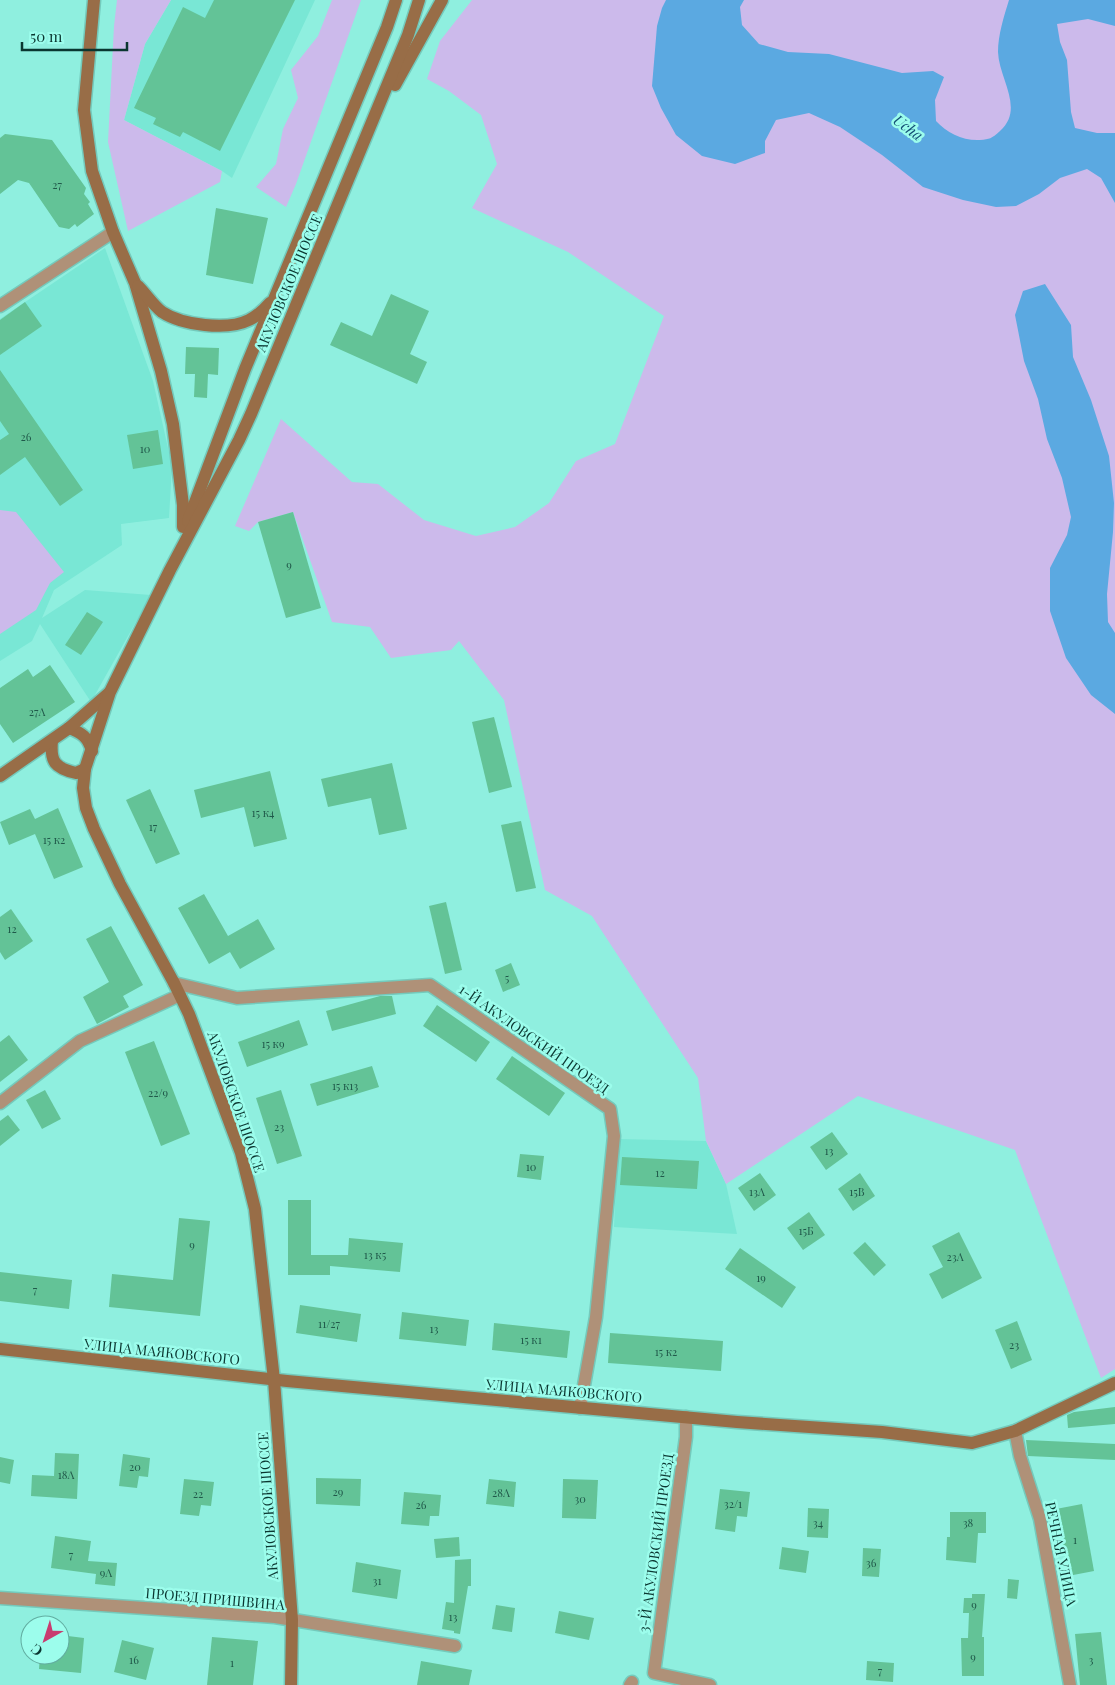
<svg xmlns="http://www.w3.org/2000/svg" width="1115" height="1685" font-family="'Playfair Display',serif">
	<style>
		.built { fill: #79e7d5 }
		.green { fill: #ccbaeb }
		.water { fill: #5ba9e1 }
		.building { fill: #63c397 }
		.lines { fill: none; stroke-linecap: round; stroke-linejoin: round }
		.street-casing { stroke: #74cabc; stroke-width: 15 }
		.secondary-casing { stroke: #74cabc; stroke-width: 15 }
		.street { stroke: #af9178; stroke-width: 12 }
		.secondary { stroke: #986d47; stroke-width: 12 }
		.labels { text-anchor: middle; stroke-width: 5; stroke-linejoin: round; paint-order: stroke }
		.number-label { font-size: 11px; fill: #20594a }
		.street-label { font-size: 14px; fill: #0a3630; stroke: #9cfdec }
		.water-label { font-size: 15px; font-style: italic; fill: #144f75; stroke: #9cfdec }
	</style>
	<rect width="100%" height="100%" fill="#8fefdf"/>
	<g class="built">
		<polygon points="171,0 315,0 232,178 222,171 124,120 145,44"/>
		<polygon points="105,248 153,381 172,466 169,518 121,524 122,545 54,590 42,618 85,590 151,595 91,702 40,624 32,641 0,661 0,319"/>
		<polygon points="618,1139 706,1141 726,1184 737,1234 614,1227"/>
	</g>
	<g class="green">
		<polygon points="117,0 171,0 145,44 124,120 222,171 220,182 128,231 108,142 114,26"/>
		<polygon points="332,0 361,0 296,184 286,207 256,187 276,164 283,129 298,98 291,70 318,36"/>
		<polygon points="472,0 1115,0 1115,1369 1101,1378 1015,1150 858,1096 726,1184 706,1141 698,1078 592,916 545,890 504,700 459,641 451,650 391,658 370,627 332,622 293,512 258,522 249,531 235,526 281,419 352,482 378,484 424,520 476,536 515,527 549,503 576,461 615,444 664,316 568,252 472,208 497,164 481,115 449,91 427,79 440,41"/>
		<polygon points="0,510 16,512 64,572 50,583 36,610 0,634"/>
	</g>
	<g class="water">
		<path d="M 666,0 L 744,0 L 740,7 L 742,25 L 759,44 L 788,52 L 829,54 L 902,73 L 933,71 L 944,77 L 935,100 L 936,121 C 947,133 963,141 980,140 C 990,139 991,139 1000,131 C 1025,109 999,79 998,52 C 998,35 1004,16 1009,0 L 1115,0 L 1115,26 L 1088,19 L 1057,24 L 1060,42 L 1067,60 L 1071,112 L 1075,128 L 1097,133 L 1115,133 L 1115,203 L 1101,178 L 1087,169 L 1060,178 L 1039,194 L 1016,206 L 996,207 L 963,200 L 923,187 L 882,155 L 840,127 L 809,113 L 776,120 L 765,141 L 765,153 L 735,164 L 702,156 L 676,135 L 661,108 L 652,86 L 657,26 L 662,8 Z"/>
		<polygon points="1045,284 1071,325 1073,357 1091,400 1109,456 1114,503 1113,532 1107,594 1108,622 1115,633 1115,714 1091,695 1066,658 1050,611 1050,568 1067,535 1071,517 1062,478 1047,439 1038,399 1024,361 1015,315 1023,291"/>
	</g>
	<g class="building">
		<polygon points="214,0 295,0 220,151 183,132 180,137 153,124 156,118 134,108 183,7 205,18"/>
		<polygon points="5,134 52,140 86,188 84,194 90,202 88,204 94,214 77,227 75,224 69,229 59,227 29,183 18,180 0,194 0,138"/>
		<polygon points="216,208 268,218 253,284 206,275"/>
		<polygon points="391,294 429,311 410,354 427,362 417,384 330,345 341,322 372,336"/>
		<polygon points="25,302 42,326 0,355 0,320"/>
		<polygon points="186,347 219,348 218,375 208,374 207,398 194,397 195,374 185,374"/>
		<polygon points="0,370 83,490 60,506 25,457 0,475 0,440 9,434 0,421"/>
		<polygon points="158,430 163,464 133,469 127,435"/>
		<polygon points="293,512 321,608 286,618 258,522"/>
		<polygon points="87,612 103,622 81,655 65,645"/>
		<polygon points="50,665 75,702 13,743 0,724 0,688 28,669 33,677"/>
		<polygon points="494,717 512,787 489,793 472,722"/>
		<polygon points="392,763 407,829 379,835 371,798 328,807 321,779"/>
		<polygon points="270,771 287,839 254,847 244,807 201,818 194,790"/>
		<polygon points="150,789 180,854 156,864 126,800"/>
		<polygon points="58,808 83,867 54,879 35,834 9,845 0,822 30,809 35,819"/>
		<polygon points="521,821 536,888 516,892 501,825"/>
		<polygon points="204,894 228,936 258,919 275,949 240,969 230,952 209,964 178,908"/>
		<polygon points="446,902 462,970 445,974 429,906"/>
		<polygon points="11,909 33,941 5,960 0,952 0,917"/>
		<polygon points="111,926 143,985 123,996 129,1007 97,1024 83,997 109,982 86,939"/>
		<polygon points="511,963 520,985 503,992 495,970"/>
		<polygon points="380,996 392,996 396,1014 332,1031 326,1011"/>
		<polygon points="437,1005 490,1042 476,1062 423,1026"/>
		<polygon points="299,1020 308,1045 247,1067 238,1042"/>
		<polygon points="9,1035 28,1060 0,1082 0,1042"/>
		<polygon points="154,1041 190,1134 161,1146 125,1052"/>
		<polygon points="512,1056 565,1093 549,1116 496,1079"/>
		<polygon points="372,1066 379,1087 317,1106 310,1084"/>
		<polygon points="45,1090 61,1119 42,1129 26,1100"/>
		<polygon points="281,1090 302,1156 277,1164 256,1098"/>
		<polygon points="8,1115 20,1130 0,1146 0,1121"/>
		<polygon points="832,1132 848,1154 826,1170 810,1147"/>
		<polygon points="520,1154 544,1156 541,1180 517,1177"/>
		<polygon points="622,1157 699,1161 697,1189 620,1185"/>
		<polygon points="760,1173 776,1195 754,1211 738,1188"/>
		<polygon points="860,1173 875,1196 853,1211 838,1189"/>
		<polygon points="288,1200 311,1200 311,1255 348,1255 349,1238 403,1243 400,1272 330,1266 330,1275 288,1275"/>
		<polygon points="809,1212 825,1235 803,1250 787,1228"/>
		<polygon points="179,1218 210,1221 200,1316 109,1307 112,1274 173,1280"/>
		<polygon points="959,1232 982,1278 942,1299 929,1274 943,1267 932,1246"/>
		<polygon points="865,1242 886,1265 874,1276 853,1253"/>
		<polygon points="740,1248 796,1287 782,1308 725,1269"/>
		<polygon points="0,1272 72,1280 69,1309 0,1301"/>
		<polygon points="300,1305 361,1314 357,1342 296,1333"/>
		<polygon points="402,1312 469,1320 466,1346 399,1339"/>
		<polygon points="1017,1321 1032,1360 1011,1369 995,1330"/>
		<polygon points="494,1323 570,1331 567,1358 492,1350"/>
		<polygon points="610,1333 723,1341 721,1371 608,1363"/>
		<polygon points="1115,1407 1115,1424 1068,1428 1067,1415 1074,1412"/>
		<polygon points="1026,1440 1115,1444 1115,1460 1028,1456"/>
		<polygon points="55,1453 79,1454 77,1499 31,1496 32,1475 54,1476"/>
		<polygon points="123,1454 150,1458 148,1477 139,1476 137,1488 119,1486"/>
		<polygon points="0,1457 14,1460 10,1484 0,1482"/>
		<polygon points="316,1478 361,1479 360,1506 316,1504"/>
		<polygon points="184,1479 214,1482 211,1506 201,1505 199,1516 180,1514"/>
		<polygon points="489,1479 516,1482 514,1507 486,1504"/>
		<polygon points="563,1479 598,1480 596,1519 562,1518"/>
		<polygon points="720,1489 750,1492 747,1517 737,1516 735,1532 715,1529"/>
		<polygon points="404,1492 441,1495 439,1516 430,1516 429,1526 401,1524"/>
		<polygon points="1082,1504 1094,1571 1068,1576 1056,1509"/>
		<polygon points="808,1508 829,1509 828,1538 807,1537"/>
		<polygon points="950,1512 986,1512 986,1533 978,1533 976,1563 946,1560 947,1537 950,1537"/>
		<polygon points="55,1536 91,1541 88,1561 117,1563 115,1586 95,1584 96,1574 51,1568"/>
		<polygon points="459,1537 460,1556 436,1558 434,1539"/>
		<polygon points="782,1547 809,1551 806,1573 779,1569"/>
		<polygon points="863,1548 881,1549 879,1577 862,1576"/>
		<polygon points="471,1559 471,1586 468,1586 460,1634 454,1633 454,1631 442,1629 446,1602 454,1603 455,1560"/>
		<polygon points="356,1562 401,1570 397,1599 352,1592"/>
		<polygon points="1008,1579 1019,1580 1017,1599 1007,1598"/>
		<polygon points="972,1594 985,1594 982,1637 984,1637 984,1676 962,1676 961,1638 968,1638 969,1613 963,1613 964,1598 972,1598"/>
		<polygon points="496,1605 515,1608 512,1632 492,1629"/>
		<polygon points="559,1611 594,1618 589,1640 555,1633"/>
		<polygon points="1101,1632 1107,1685 1080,1685 1075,1634"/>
		<polygon points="60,1635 84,1638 81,1673 39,1669 40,1655 60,1655"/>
		<polygon points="212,1637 258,1641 253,1685 207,1685"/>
		<polygon points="122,1640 154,1648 146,1680 114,1672"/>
		<polygon points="421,1661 472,1670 469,1685 417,1685"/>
		<polygon points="867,1661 894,1663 893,1682 866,1680"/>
	</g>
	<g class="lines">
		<defs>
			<g id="street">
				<polyline points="0,306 113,232"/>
				<polyline points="174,983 237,998 430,985 610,1109 614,1136 596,1317 580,1408"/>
				<polyline points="0,1103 80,1041 180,995"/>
				<polyline points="686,1417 686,1437 654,1673 710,1685"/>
				<polyline points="1015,1431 1020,1456 1040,1519 1070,1685"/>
				<polyline points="0,1598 275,1617 455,1646"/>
				<polyline points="630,1685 632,1682"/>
			</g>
			<g id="secondary">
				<polyline points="94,0 84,110 92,171 113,232 135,283 161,371 173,424 183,505 183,527"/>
				<polyline points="395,85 442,0"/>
				<path d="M 138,286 C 146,294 153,305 162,312 C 182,325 227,331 249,320 C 257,316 264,310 270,303"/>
				<polyline points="188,521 245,369 387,27 396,0"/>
				<path d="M 69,728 C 82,733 88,737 92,751"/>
				<path d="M 52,741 C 50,762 55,768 76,773 L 85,769"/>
				<polyline points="0,776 69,728 109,693"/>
				<polyline points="0,1349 287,1381 737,1422 882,1432 972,1443 1015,1431 1115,1383"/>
				<polyline points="291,1685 292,1620 274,1380 255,1209 241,1153 189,1014 174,983 120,884 94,829 86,808 83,788 85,769 110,692 170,570 239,440 251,414 408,35 419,0"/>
			</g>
		</defs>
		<use href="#street" class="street-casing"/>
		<use href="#secondary" class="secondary-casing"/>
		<use href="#street" class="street"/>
		<use href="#secondary" class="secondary"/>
	</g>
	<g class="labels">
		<g class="number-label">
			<text x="57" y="189">27</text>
			<text x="26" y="441">26</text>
			<text x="145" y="453">10</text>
			<text x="289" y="569">9</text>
			<text x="37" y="716">27А</text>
			<text x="263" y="817">15 к4</text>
			<text x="153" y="831">17</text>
			<text x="54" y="844">15 к2</text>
			<text x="12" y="933">12</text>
			<text x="507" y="982">5</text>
			<text x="273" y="1048">15 к9</text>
			<text x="345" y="1090">15 к13</text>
			<text x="158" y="1097">22/9</text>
			<text x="279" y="1131">23</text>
			<text x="829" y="1155">13</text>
			<text x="531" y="1171">10</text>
			<text x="660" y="1177">12</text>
			<text x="757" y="1196">13А</text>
			<text x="857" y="1196">15В</text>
			<text x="806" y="1235">15Б</text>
			<text x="192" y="1249">9</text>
			<text x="375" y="1259">13 к5</text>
			<text x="955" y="1261">23А</text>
			<text x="761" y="1282">19</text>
			<text x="35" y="1294">7</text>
			<text x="329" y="1328">11/27</text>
			<text x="434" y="1333">13</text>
			<text x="531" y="1344">15 к1</text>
			<text x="1014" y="1349">23</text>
			<text x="666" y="1356">15 к2</text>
			<text x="135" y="1471">20</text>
			<text x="66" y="1479">18А</text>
			<text x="338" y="1496">29</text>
			<text x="501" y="1497">28А</text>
			<text x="198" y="1498">22</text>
			<text x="580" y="1503">30</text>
			<text x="733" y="1508">32/1</text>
			<text x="421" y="1509">26</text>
			<text x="818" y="1527">34</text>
			<text x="968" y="1527">38</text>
			<text x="1075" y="1544">1</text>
			<text x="71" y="1559">7</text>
			<text x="871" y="1567">36</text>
			<text x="106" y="1577">9А</text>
			<text x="377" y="1585">31</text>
			<text x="974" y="1609">9</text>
			<text x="453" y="1621">13</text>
			<text x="973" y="1661">9</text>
			<text x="134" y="1664">16</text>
			<text x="1091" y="1664">3</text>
			<text x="232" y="1667">1</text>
			<text x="880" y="1675">7</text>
		</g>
		<g class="street-label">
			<text transform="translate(289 283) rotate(-67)" y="5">АКУЛОВСКОЕ ШОССЕ</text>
			<text transform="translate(534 1039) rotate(35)" y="5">1-Й АКУЛОВСКИЙ ПРОЕЗД</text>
			<text transform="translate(236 1102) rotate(71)" y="5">АКУЛОВСКОЕ ШОССЕ</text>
			<text transform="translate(162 1352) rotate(6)" y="5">УЛИЦА МАЯКОВСКОГО</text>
			<text transform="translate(564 1391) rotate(5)" y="5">УЛИЦА МАЯКОВСКОГО</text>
			<text transform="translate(268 1506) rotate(-94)" y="5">АКУЛОВСКОЕ ШОССЕ</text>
			<text transform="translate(656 1543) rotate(-82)" y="5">3-Й АКУЛОВСКИЙ ПРОЕЗД</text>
			<text transform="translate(1061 1554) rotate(78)" y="5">РЕЧНАЯ УЛИЦА</text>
			<text transform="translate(215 1599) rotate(5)" y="5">ПРОЕЗД ПРИШВИНА</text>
		</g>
		<g class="water-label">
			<text transform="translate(908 128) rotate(36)" y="5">Ucha</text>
		</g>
	</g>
	<g transform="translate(45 1640) rotate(219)"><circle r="24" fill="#9cfdec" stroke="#62ada1"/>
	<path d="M0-4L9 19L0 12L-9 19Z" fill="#c83c70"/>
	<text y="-8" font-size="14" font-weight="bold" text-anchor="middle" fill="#0a3630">С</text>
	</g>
	<path d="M22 42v8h105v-8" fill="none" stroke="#0a3630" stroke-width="2.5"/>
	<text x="30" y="42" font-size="15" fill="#0a3630" stroke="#9cfdec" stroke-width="4" paint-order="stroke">50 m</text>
</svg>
